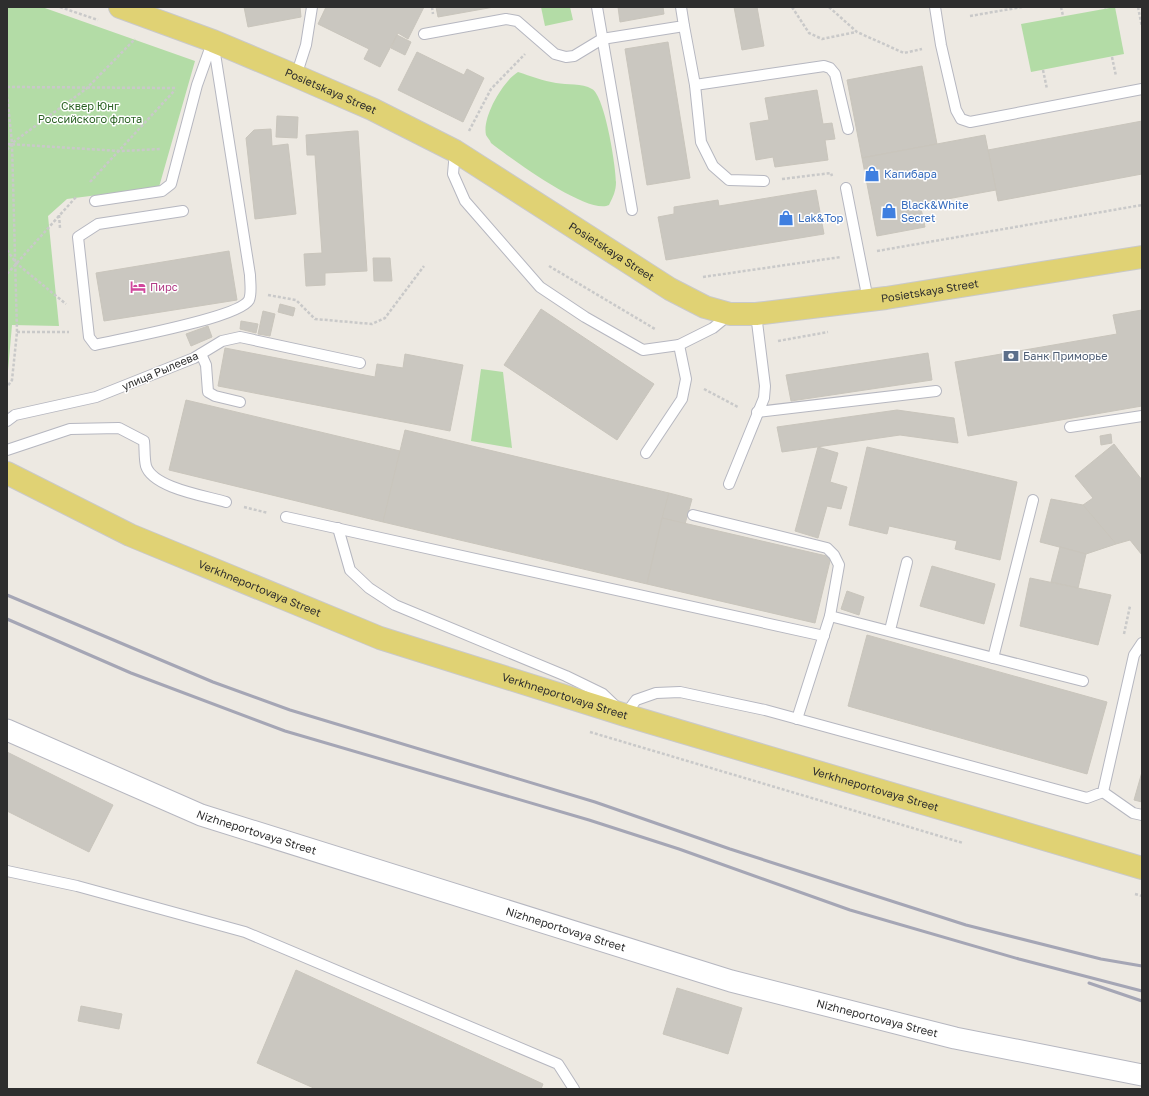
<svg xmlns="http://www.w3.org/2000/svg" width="1149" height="1096" font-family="'Golos Text',sans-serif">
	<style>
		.green { fill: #b3dca6 }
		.building { fill: #cac7c0; stroke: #c9c5bc }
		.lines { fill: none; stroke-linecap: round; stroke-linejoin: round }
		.lane-casing { stroke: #b6b7c0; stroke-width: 12 }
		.street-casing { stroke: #b6b7c0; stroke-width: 23 }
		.primary-casing { stroke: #c9c9c9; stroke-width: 24 }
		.path { stroke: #c9c9c9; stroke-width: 2.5; stroke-dasharray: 3 2; stroke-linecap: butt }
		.lane { stroke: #fff; stroke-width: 10 }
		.street { stroke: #fff; stroke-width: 21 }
		.primary { stroke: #e0d274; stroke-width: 22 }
		.rail { stroke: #a5a6b5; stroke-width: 3 }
		.labels { text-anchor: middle; stroke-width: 3; stroke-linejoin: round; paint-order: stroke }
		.street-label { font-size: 11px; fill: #2e2e2e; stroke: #fff }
		.park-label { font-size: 11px; fill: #2c6325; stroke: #fff }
		.shop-label { font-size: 11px; fill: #366cbe; stroke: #fff; text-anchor: start }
		.hotel-label { font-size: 11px; fill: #b23c85; stroke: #fff; text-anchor: start }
		.service-label { font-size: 11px; fill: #4e5e75; stroke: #fff; text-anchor: start }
	</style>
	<rect width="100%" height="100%" fill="#ede9e2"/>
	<g class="green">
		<polygon points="7,7 42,7 195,61 159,187 67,199 48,216 59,326 12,325 7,382"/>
		<polygon points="541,7 570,7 573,20 545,26"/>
		<polygon points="1115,7 1124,54 1031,72 1021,24"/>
		<path d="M 518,72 C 531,76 543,81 556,83 C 567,85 582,83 592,89 C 605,96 616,167 616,182 C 616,191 613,197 609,205 C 589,216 509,157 491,143 C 490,140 487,137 486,135 C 482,117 503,81 518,72 Z"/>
		<polygon points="481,369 503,372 512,448 471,441"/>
	</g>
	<g class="building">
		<polygon points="244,7 300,7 301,17 248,27"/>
		<polygon points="326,7 424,7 408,39 398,33 380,67 364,59 369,49 318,24"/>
		<polygon points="436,7 494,7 438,17"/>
		<polygon points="618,7 663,7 664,14 620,22"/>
		<polygon points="734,7 757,7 764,46 742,50"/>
		<polygon points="397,35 411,42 405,55 391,48"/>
		<polygon points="668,42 690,178 647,185 625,49"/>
		<polygon points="417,52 464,75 467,69 484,78 463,122 398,90"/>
		<polygon points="922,66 937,144 862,158 847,80"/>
		<polygon points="817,90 823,124 832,123 835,139 825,140 828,160 775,167 773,157 756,160 750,123 769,120 765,98"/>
		<polygon points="277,116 298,117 297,138 276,137"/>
		<polygon points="1142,121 1142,174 998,201 988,150"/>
		<polygon points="271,129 272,146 288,144 296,214 255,219 246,138 254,130"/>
		<polygon points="355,131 358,131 367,271 325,273 325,285 306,286 304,254 322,253 315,155 307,155 306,135"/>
		<polygon points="985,135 996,190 920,204 925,227 877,236 862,158"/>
		<polygon points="816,190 824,234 666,260 658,217 674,214 674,207 718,200 719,206"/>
		<polygon points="229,251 237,300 104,321 96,273"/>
		<polygon points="373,258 390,258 392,281 374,281"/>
		<polygon points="280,304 295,308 293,316 278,312"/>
		<polygon points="541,309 654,384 617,440 504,365"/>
		<polygon points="1142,310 1142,406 968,436 955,362 1117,334 1113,315"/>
		<polygon points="263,311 275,314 270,336 258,334"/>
		<polygon points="241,321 258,324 256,333 240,329"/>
		<polygon points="208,326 212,337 191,346 186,334"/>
		<polygon points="225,348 375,377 377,364 403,368 405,354 463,365 450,431 218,386"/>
		<polygon points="928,353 932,380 791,401 786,375"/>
		<polygon points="186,400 400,451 383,522 169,470"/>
		<polygon points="897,410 954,418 958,443 900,435 782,452 777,427"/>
		<polygon points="405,430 669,493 647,584 383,522"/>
		<polygon points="1111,434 1112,443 1101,445 1100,436"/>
		<polygon points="1114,444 1142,480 1142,555 1130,540 1116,544 1083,505 1093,498 1075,476"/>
		<polygon points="818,447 838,453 830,482 847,487 841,509 827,506 818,538 795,531"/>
		<polygon points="867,447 1017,482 1000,560 955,549 957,541 889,526 887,534 849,525"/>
		<polygon points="669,493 692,499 685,524 662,518"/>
		<polygon points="1051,499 1083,505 1116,544 1086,554 1040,542"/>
		<polygon points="662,518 831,557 815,623 647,584"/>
		<polygon points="1060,547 1086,554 1078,588 1051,582"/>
		<polygon points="932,566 995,584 984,624 920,606"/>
		<polygon points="1030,578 1111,595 1098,645 1020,626"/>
		<polygon points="847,591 864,597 859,615 841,609"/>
		<polygon points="867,635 1107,702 1087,774 848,706"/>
		<polygon points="7,752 113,805 89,852 7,811"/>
		<polygon points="1142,772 1142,802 1134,800"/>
		<polygon points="296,970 543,1084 541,1089 316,1089 257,1063"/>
		<polygon points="677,988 742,1008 728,1054 663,1034"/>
		<polygon points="81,1006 122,1014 119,1029 78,1021"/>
	</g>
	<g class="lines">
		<defs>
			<g id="lane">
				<polyline points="597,7 632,210"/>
				<polyline points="935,7 941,45 956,110 961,119 970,122 1142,89"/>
				<polyline points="684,26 695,85 701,142 713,166 729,180 764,181"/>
				<polyline points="424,34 506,19 517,21 555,54 566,57 574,56 602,39 684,26 681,7"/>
				<polyline points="296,76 306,45 312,7"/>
				<polyline points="695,85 824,66 830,68 835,74 848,129"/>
				<polyline points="455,151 453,174 465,201 540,287 585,317 643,350 679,345 713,328 730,314"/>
				<polyline points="846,188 868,300"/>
				<polyline points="95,201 162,191 171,184 197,85 212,43"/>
				<path d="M 183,211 L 98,224 L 78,237 L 89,337 L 95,345 C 120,339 239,318 249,300 C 252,293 250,282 250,275 L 213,41"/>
				<polyline points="201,354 206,365 208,392 215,396 240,402"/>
				<polyline points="757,412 936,391"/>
				<polyline points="7,421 15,415 96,397 194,358 222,341 240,337 360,363"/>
				<polyline points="1070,427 1142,416"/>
				<path d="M 7,450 L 70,429 L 119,428 L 144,441 C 145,449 144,458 146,466 C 153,488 206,496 226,502"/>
				<polyline points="646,453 682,399 686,379 679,345"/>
				<polyline points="729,484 764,398 765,386 756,314"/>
				<polyline points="693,515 827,548 834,555 839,565 830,616 797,719"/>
				<polyline points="286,517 824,636"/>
				<polyline points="338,528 350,570 369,588 395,605 566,676 603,694 625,715 636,700 656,693 680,692 765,710 1087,798 1103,792 1134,655 1142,643"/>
				<polyline points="830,616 1083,681"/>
				<polyline points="890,630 907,562"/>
				<polyline points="993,658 1033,500"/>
				<polyline points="1103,792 1133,813 1142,815"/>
				<polyline points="7,871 77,886 245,932 558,1064 574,1089"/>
			</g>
			<g id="street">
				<path id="s1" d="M 7,730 L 201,815 L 731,981 L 955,1038 L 1142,1075"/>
			</g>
			<g id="primary">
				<path id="s2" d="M 120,7 L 213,41 L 296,76 L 372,109 L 455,151 L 670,289 L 705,307 L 730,314 L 756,314 L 886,298 L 1142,257"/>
				<path id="s3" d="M 7,473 L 130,535 L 380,638 L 625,715 L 1142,868"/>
			</g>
		</defs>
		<use href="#lane" class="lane-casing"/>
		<use href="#street" class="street-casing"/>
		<use href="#primary" class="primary-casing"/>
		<g class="path">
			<polyline points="60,7 98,20"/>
			<polyline points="432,7 433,14"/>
			<polyline points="792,7 809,33 822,39 856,32"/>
			<polyline points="829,7 857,32 904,53 922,49"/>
			<polyline points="1061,7 1063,16"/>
			<polyline points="1105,7 1106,8"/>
			<polyline points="1138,7 1142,27"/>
			<polyline points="970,16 1022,7"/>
			<polyline points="1112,57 1116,76"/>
			<polyline points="1043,70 1047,89"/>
			<polyline points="7,87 176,88"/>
			<polyline points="7,94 12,143 17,332 12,380 7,387"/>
			<polyline points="469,131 491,89 525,54"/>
			<polyline points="7,144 120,151 160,149"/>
			<polyline points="7,150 12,143 86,89 135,39"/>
			<polyline points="782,179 831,173 832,176"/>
			<polyline points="90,182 175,90"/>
			<polyline points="59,215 60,228"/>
			<polyline points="7,250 16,263 66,304"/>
			<polyline points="877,251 1142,205"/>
			<polyline points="549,266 655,329"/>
			<polyline points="7,274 76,197"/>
			<polyline points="703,277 841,257"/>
			<polyline points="268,295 296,300 315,319 372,324 385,318 424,266"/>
			<polyline points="17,332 69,332"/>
			<polyline points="778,341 828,332"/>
			<polyline points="704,389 738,407"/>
			<polyline points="244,507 268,513"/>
			<polyline points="1124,634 1130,606"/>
			<polyline points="590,732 963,843"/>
			<polyline points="1135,894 1142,896"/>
		</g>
		<use href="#lane" class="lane"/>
		<use href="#street" class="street"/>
		<use href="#primary" class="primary"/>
		<g class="rail">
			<polyline points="7,595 213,682 290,710 595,802 730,849 966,925 1101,959 1142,966"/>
			<polyline points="7,619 131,673 285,731 589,820 679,849 850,910 1019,959 1142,991"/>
			<polyline points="1089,983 1142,1001"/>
		</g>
	</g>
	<defs>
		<symbol id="shop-bare" viewBox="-9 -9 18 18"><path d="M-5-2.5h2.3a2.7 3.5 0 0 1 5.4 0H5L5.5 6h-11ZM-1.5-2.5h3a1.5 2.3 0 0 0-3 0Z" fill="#3f7fe0" stroke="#fff" stroke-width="2.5" paint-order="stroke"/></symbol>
		<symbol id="hotel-bare" viewBox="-9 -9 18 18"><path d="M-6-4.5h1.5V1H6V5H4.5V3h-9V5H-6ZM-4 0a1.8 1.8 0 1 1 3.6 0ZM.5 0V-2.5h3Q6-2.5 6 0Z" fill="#d1479c" stroke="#fff" stroke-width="2.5" paint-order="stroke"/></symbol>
		<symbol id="bank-bare" viewBox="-9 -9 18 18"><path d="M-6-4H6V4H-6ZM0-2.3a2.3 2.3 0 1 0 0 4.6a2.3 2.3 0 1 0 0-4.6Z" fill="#5c6f8a" stroke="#fff" stroke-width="2.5" paint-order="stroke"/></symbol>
	</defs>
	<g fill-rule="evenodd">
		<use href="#shop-bare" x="861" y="163" width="22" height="22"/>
		<use href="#shop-bare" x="878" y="200" width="22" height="22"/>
		<use href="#shop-bare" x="775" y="207" width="22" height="22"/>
		<use href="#hotel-bare" x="127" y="276" width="22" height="22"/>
		<use href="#bank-bare" x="1000" y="345" width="22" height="22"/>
	</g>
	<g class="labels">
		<g class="street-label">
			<text dy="4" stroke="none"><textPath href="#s2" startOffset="227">Posietskaya Street</textPath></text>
			<text dy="4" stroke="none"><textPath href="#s2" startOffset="551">Posietskaya Street</textPath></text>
			<text dy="4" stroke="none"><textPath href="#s2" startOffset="887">Posietskaya Street</textPath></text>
			<text transform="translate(160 371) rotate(-23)" y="4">улица Рылеева</text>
			<text dy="4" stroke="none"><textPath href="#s3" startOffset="278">Verkhneportovaya Street</textPath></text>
			<text dy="4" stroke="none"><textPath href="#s3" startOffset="602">Verkhneportovaya Street</textPath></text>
			<text dy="4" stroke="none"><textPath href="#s3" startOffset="926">Verkhneportovaya Street</textPath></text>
			<text dy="4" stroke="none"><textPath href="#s1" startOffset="270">Nizhneportovaya Street</textPath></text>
			<text dy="4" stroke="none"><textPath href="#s1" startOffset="594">Nizhneportovaya Street</textPath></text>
			<text dy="4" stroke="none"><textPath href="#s1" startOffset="918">Nizhneportovaya Street</textPath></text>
		</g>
		<g class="park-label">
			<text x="90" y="110">Сквер Юнг<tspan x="90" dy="13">Российского флота</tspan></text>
		</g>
		<g class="shop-label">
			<text x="884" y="178">Капибара</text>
			<text x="901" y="209">Black&amp;White<tspan x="901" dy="13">Secret</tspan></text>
			<text x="798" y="222">Lak&amp;Top</text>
		</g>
		<g class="hotel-label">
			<text x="150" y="291">Пирс</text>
		</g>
		<g class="service-label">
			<text x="1023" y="360">Банк Приморье</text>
		</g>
	</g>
	<rect width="1149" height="1096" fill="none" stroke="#2e2e2e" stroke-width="16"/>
</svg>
